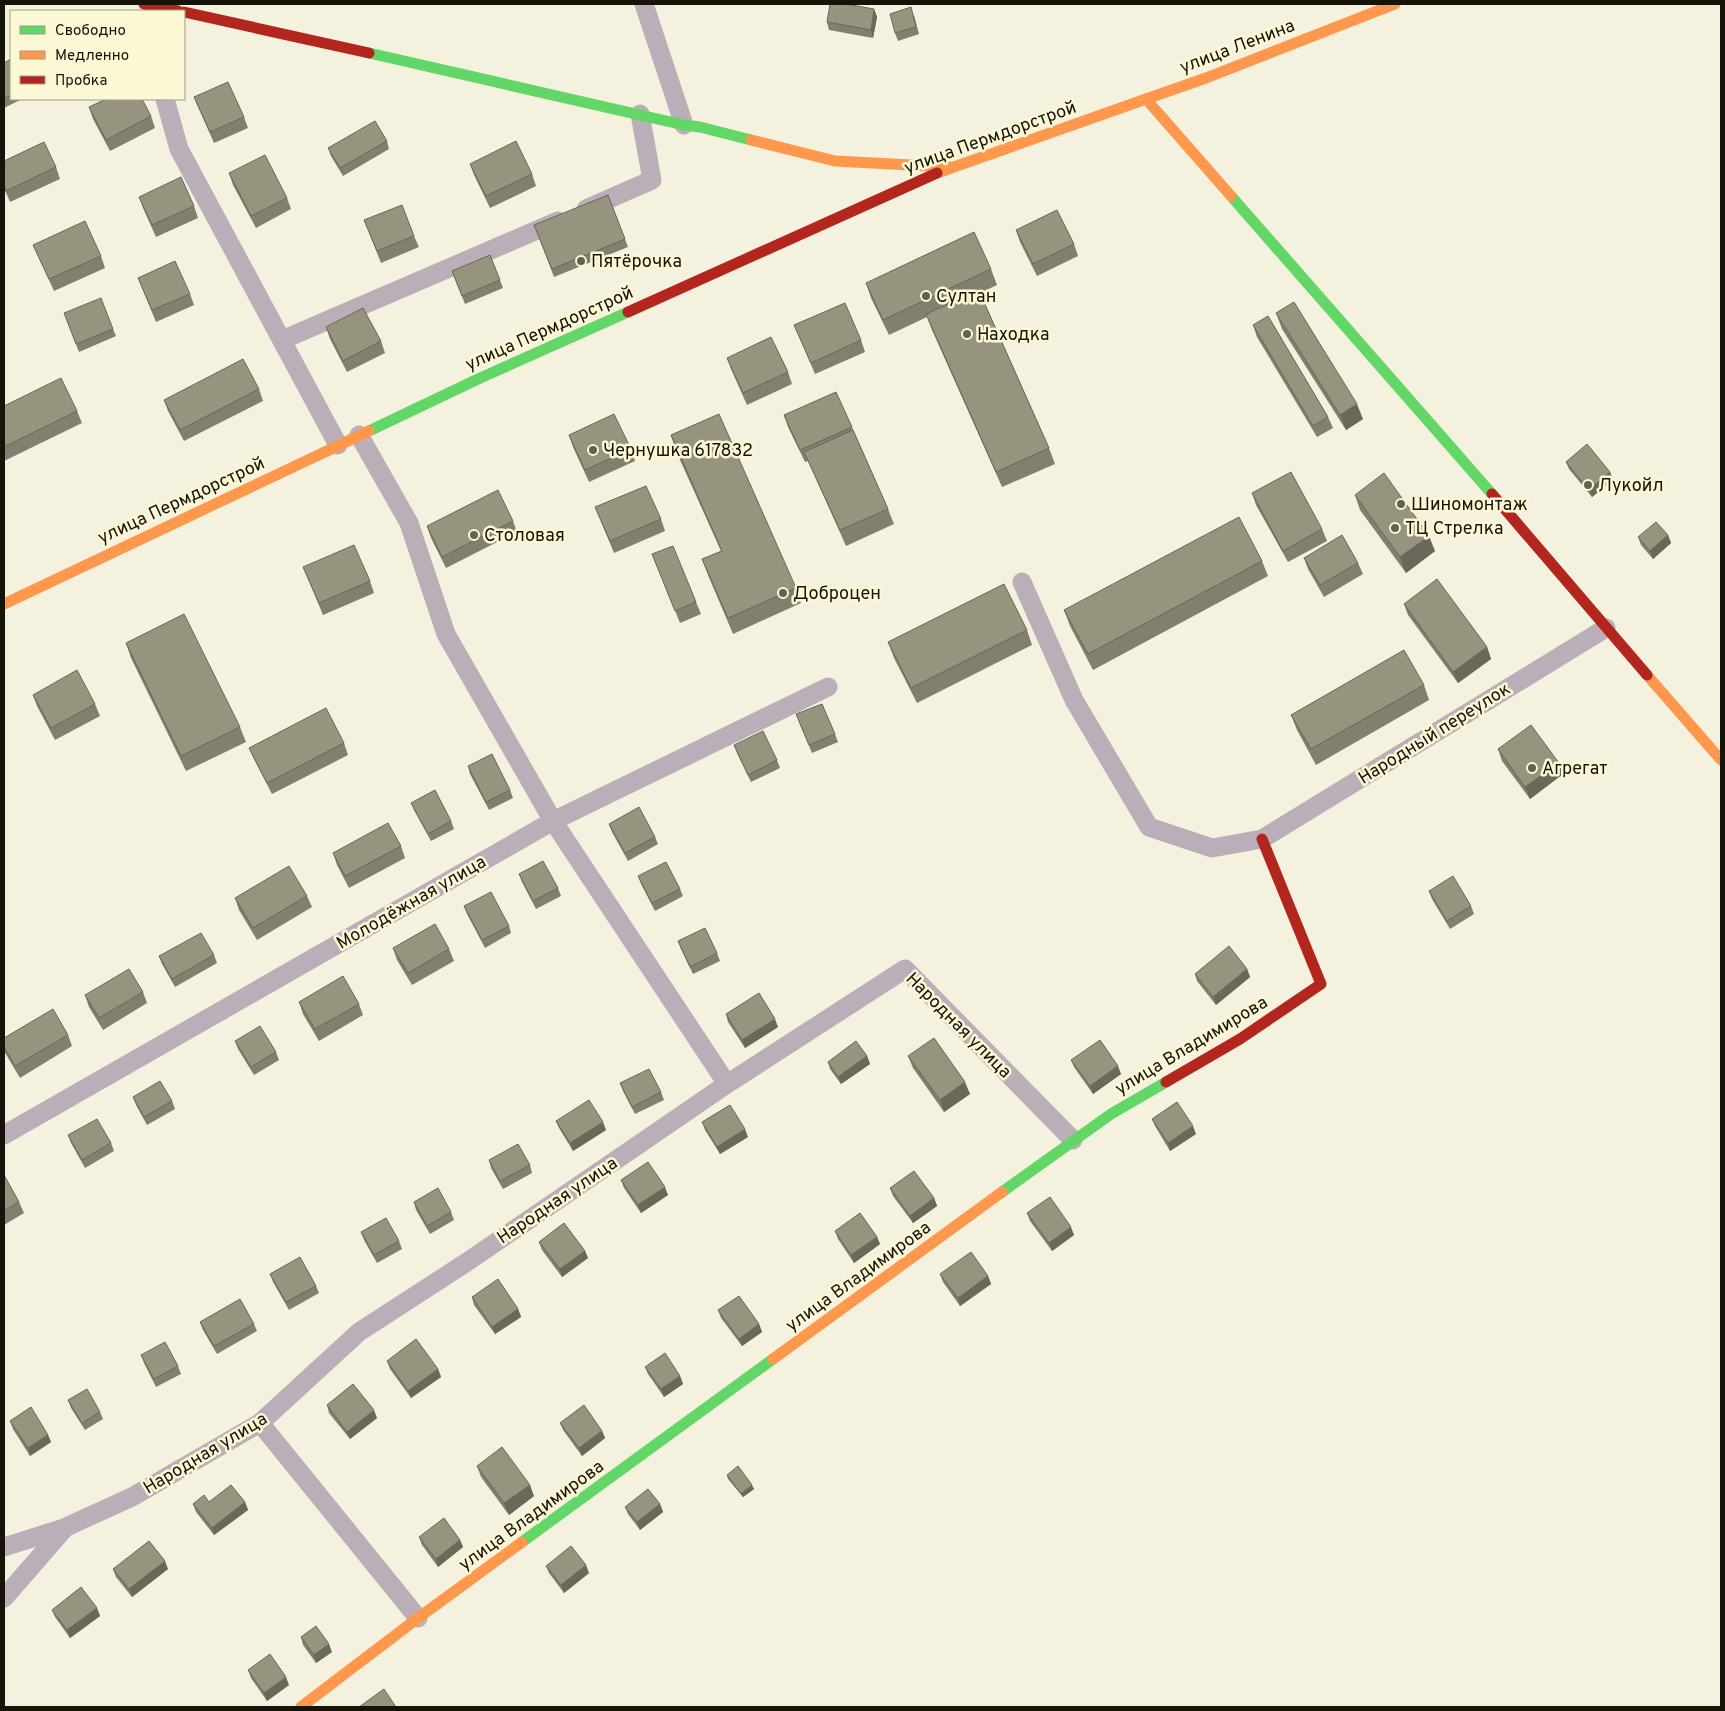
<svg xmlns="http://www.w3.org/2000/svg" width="1725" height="1711" font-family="Overpass,sans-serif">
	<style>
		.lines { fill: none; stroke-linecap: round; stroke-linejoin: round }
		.street { stroke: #baafb8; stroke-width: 19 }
		.fast { stroke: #63d668; stroke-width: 11 }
		.slow { stroke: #ff974d; stroke-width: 11 }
		.jam { stroke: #b3261e; stroke-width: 11 }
		.wall { fill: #817f6d }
		.shaded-wall { fill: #696859 }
		.building { fill: #96947f; stroke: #696859 }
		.poi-dot { fill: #646153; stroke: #fcf8d6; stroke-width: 2 }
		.labels { text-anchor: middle; stroke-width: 5; stroke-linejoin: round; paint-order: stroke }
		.street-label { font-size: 18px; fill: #161408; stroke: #fcf8d6 }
		.poi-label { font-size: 18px; fill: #161408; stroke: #fcf8d6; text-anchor: start }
	</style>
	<rect width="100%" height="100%" fill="#f4f1de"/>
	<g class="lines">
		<g class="street">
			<polyline points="644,4 684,125"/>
			<polyline points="165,99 179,149 338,445"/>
			<polyline points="586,209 652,180 640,114"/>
			<polyline points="282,340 558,221"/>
			<polyline points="359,435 409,523 446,634 553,821 727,1084"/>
			<polyline points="1022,582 1074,700 1149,827 1212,848 1262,839 1606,628"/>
			<polyline points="4,1135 553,821 828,687"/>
			<polyline points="260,1423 418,1618"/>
			<polyline points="4,1547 64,1528 132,1497 260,1423 359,1332 467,1262 727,1084 905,969 1073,1140"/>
			<polyline points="4,1598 64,1529"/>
		</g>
		<g class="fast">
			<polyline points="369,53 684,125 700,127 751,140"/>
			<polyline points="1231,196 1492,494"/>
			<polyline points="369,431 478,379 628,312"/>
			<polyline points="1002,1192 1111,1114 1166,1082"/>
			<polyline points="522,1542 773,1359"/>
		</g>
		<g class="slow">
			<polyline points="1146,99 1206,78 1395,4"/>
			<polyline points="751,140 835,161 950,167"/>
			<polyline points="937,173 1146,99 1231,196"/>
			<polyline points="4,604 369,431"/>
			<polyline points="1647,675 1721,760"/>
			<polyline points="773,1359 1002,1192"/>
			<polyline points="301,1707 418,1618 522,1542"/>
		</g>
		<g class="jam">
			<polyline points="144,4 178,11"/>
			<polyline points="184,12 369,53"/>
			<polyline points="628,312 937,173"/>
			<polyline points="1492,494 1647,675"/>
			<polyline points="1166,1082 1240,1039 1321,984 1262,839"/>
		</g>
	</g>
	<g class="wall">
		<polygon points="874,9 877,17 873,38 829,30 827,22"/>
		<polygon points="914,15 919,34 898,41 895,33"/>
		<polygon points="11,59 11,99 22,99 4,108 4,63"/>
		<polygon points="194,97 244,117 248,128 214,143 199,109"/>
		<polygon points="89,107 151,116 155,128 110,151 93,119"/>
		<polygon points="387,141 389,149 343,176 331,156 328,148"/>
		<polygon points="4,161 56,167 60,179 10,202 4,188"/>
		<polygon points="470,164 532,174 536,186 490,208 474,175"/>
		<polygon points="229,173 287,198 291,209 256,228 233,185"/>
		<polygon points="608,195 628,247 554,277 534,225"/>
		<polygon points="139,197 194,206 198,218 156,237 143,208"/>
		<polygon points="364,220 414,236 419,247 381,263"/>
		<polygon points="1016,230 1074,244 1078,256 1037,276 1020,242"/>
		<polygon points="33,245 101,256 105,268 54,291 38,256"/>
		<polygon points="991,269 997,285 980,293 1049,448 1055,464 1002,487 932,330 927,317 889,335 871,298 866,283"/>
		<polygon points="452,271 500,280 503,288 465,304"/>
		<polygon points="138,278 190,294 194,305 156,322"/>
		<polygon points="1276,313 1363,419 1346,430 1282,329"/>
		<polygon points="67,321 113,329 116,336 79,352"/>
		<polygon points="794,325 861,340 865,352 815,374"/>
		<polygon points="1253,325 1328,417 1333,428 1317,437 1257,337"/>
		<polygon points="326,327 381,341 385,353 347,372 330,339"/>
		<polygon points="727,358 788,372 792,384 747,405 731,369"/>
		<polygon points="259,389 263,401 184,441 168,411 164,400"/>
		<polygon points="4,406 77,411 82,423 4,461"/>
		<polygon points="784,415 852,427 888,509 894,524 846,546 808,461 805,462 788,427"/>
		<polygon points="569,435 631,449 635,461 589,482 573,447"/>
		<polygon points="671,435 796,588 801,603 733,634 708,575 702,559 721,551 676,451"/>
		<polygon points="1566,462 1610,472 1613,480 1592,497 1569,469"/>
		<polygon points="1252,493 1322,529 1327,541 1288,562 1256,505"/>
		<polygon points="1355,495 1435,551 1406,573 1360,510"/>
		<polygon points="595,507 661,519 665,531 614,553"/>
		<polygon points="513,521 517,532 446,568 431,538 427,526"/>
		<polygon points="1668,535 1671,543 1653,559 1641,545 1638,537"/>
		<polygon points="652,554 696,602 701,614 680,623"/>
		<polygon points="1304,558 1358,563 1363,574 1324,597 1308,569"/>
		<polygon points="1262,561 1268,576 1093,670 1070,626 1064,610"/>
		<polygon points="303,567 370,581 374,593 323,615"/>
		<polygon points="1404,604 1487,647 1491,659 1458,683 1408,615"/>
		<polygon points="1027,630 1032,645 917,703 894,658 888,642"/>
		<polygon points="126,643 240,727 246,742 186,771 131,658"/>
		<polygon points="1424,685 1429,700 1316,765 1297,730 1291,715"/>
		<polygon points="33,695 95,704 100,716 55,740 37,706"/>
		<polygon points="799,722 835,734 838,742 812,753"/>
		<polygon points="344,743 348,755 272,794 254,759 249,748"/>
		<polygon points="734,745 777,760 780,768 751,782 737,753"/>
		<polygon points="1498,749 1563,774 1530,799 1502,761"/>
		<polygon points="468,766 510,790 513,798 489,810 470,774"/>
		<polygon points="411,803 451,821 454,829 431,841 414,810"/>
		<polygon points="609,824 655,837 658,844 628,861 612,832"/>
		<polygon points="401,846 405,858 349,888 337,865 333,853"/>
		<polygon points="519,874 558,888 561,896 536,909 522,882"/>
		<polygon points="638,876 680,889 683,896 655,911 641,884"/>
		<polygon points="1429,891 1471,906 1474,914 1450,929 1432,899"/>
		<polygon points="307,896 312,907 257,940 239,910 235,898"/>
		<polygon points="464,906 509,926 511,933 485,948 467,914"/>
		<polygon points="678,941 717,953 720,961 693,974 681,949"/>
		<polygon points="393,948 449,949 454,961 412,985 397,960"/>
		<polygon points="214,955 217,963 175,987 162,964 159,956"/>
		<polygon points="1247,969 1250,977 1216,1005 1197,981 1195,974"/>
		<polygon points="143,992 147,1003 103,1030 89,1007 85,995"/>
		<polygon points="299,1002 359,1004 363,1015 319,1041 303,1014"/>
		<polygon points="726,1014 778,1027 745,1048 728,1022"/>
		<polygon points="68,1035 72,1046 20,1078 4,1051 4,1038"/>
		<polygon points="235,1041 276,1052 279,1060 254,1075 238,1049"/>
		<polygon points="867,1056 870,1064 841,1084 830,1069 828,1062"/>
		<polygon points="908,1056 970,1094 944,1112 913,1068"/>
		<polygon points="1071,1060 1121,1074 1093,1094 1074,1067"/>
		<polygon points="620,1083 661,1092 664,1100 635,1114 623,1091"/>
		<polygon points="133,1097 172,1101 175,1109 147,1125 136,1105"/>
		<polygon points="1152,1119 1196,1134 1170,1151 1155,1126"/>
		<polygon points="556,1121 606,1130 573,1151 559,1128"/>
		<polygon points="702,1122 748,1137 720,1154 705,1130"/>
		<polygon points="68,1135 111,1143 114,1151 85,1168 71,1143"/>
		<polygon points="489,1160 530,1165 532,1173 503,1189 491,1168"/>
		<polygon points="4,1175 19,1202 24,1213 4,1225"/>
		<polygon points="621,1180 668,1195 641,1213 624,1188"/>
		<polygon points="890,1188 934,1198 937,1206 913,1223 893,1196"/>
		<polygon points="414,1202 451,1212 454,1220 430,1234 416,1210"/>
		<polygon points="1027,1213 1074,1235 1052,1251 1030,1221"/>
		<polygon points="835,1231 877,1237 880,1244 854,1263 838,1239"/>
		<polygon points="361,1232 399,1241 402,1249 377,1263 364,1240"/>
		<polygon points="539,1242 585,1251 588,1258 562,1277 542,1250"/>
		<polygon points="270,1274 316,1286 319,1293 289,1310 273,1282"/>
		<polygon points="940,1274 988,1276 991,1284 960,1306 943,1282"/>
		<polygon points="472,1297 518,1309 521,1317 495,1334 474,1305"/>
		<polygon points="718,1310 759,1324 762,1332 742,1346 721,1318"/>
		<polygon points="200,1322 254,1324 257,1331 217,1354 203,1330"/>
		<polygon points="141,1355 178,1366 181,1374 156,1387 144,1363"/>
		<polygon points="387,1361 438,1369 441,1377 411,1398 390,1369"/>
		<polygon points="645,1367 680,1376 683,1384 664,1397 648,1374"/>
		<polygon points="68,1400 100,1412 103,1419 85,1430 71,1408"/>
		<polygon points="327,1405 377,1418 350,1439 329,1413"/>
		<polygon points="10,1421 48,1435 51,1442 30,1456 13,1429"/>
		<polygon points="560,1423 602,1431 605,1438 582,1456 563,1430"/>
		<polygon points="477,1466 534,1496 509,1515 481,1477"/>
		<polygon points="727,1475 754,1489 743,1497 728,1479"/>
		<polygon points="209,1502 245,1502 248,1510 214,1535 196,1512 193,1504"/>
		<polygon points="660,1504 663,1512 640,1530 628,1514 625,1507"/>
		<polygon points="419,1537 460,1540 463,1547 438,1567 422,1545"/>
		<polygon points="546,1566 589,1573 564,1593 549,1573"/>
		<polygon points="113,1569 168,1569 132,1597 116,1577"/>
		<polygon points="97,1608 100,1616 70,1638 55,1617 52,1610"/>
		<polygon points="301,1637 332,1652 316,1663 303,1645"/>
		<polygon points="248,1670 289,1685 267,1701 251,1678"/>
	</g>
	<g class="shaded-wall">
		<polygon points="874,9 877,17 873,38 871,30"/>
		<polygon points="1357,404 1363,419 1346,430 1340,415"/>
		<polygon points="1610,472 1613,480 1592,497 1589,490"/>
		<polygon points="1668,535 1671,543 1653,559 1650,551"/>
		<polygon points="1429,536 1435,551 1406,573 1400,557"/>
		<polygon points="1487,647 1491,659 1458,683 1453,672"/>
		<polygon points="1559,763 1563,774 1530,799 1525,787"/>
		<polygon points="1247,969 1250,977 1216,1005 1213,997"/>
		<polygon points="775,1019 778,1027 745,1048 742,1040"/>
		<polygon points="867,1056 870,1064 841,1084 838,1077"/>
		<polygon points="1118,1066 1121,1074 1093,1094 1090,1086"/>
		<polygon points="965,1082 970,1094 944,1112 940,1100"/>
		<polygon points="603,1122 606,1130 573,1151 570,1143"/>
		<polygon points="1193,1126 1196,1134 1170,1151 1168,1143"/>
		<polygon points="745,1129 748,1137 720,1154 717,1147"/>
		<polygon points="665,1187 668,1195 641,1213 638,1205"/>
		<polygon points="934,1198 937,1206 913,1223 910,1216"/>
		<polygon points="1071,1227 1074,1235 1052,1251 1049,1243"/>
		<polygon points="877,1237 880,1244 854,1263 851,1255"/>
		<polygon points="585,1251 588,1258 562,1277 560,1269"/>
		<polygon points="988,1276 991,1284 960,1306 958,1298"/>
		<polygon points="518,1309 521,1317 495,1334 492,1327"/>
		<polygon points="759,1324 762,1332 742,1346 739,1339"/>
		<polygon points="438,1369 441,1377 411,1398 408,1391"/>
		<polygon points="680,1376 683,1384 664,1397 661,1389"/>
		<polygon points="374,1410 377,1418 350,1439 347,1432"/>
		<polygon points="602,1431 605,1438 582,1456 579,1448"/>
		<polygon points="48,1435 51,1442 30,1456 28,1448"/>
		<polygon points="530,1485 534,1496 509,1515 504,1503"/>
		<polygon points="752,1485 754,1489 743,1497 741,1494"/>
		<polygon points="245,1502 248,1510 214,1535 212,1528"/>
		<polygon points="660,1504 663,1512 640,1530 637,1522"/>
		<polygon points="460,1540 463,1547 438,1567 436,1559"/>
		<polygon points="165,1561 168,1569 132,1597 129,1589"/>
		<polygon points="586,1565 589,1573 564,1593 561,1585"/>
		<polygon points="97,1608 100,1616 70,1638 67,1630"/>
		<polygon points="329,1644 332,1652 316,1663 314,1655"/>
		<polygon points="286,1677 289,1685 267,1701 264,1693"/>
	</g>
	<g class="building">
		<polygon points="830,4 846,4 874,9 871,30 827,22"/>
		<polygon points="911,7 916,27 895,33 890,14"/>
		<polygon points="11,59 11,95 4,99 4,63"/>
		<polygon points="228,82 244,117 210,132 194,97"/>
		<polygon points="106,99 142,99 151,116 106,140 89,107"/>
		<polygon points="375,121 387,141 340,168 328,148"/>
		<polygon points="516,141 532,174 486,196 470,164"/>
		<polygon points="44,142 56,167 6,191 4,186 4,161"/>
		<polygon points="265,155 287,198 251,216 229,173"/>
		<polygon points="181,177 194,206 152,225 139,197"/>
		<polygon points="608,195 625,239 552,269 534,225"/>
		<polygon points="402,205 414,236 377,251 364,220"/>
		<polygon points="1057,210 1074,244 1033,264 1016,230"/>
		<polygon points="85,221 101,256 49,279 33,245"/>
		<polygon points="974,232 991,269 883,320 866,283"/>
		<polygon points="490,255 500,280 462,296 452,271"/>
		<polygon points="175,261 190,294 152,310 138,278"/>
		<polygon points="979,291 1049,448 996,472 926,314"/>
		<polygon points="101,298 113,329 76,344 64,313"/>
		<polygon points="1294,302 1357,404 1340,415 1276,313"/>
		<polygon points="845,303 861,340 811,363 794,325"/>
		<polygon points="363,308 381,341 343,361 326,327"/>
		<polygon points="1268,316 1328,417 1313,426 1253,325"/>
		<polygon points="771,337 788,372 743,393 727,358"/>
		<polygon points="243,359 259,389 180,430 164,400"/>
		<polygon points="61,378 77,411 4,447 4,406"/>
		<polygon points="836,392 852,427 800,450 784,415"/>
		<polygon points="614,414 631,449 585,470 569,435"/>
		<polygon points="719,414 796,588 728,618 702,559 722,551 671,435"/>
		<polygon points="853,430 888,509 840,530 804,452"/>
		<polygon points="1587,444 1610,472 1589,490 1566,462"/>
		<polygon points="1291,472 1322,529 1283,551 1252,493"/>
		<polygon points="1384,473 1429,536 1400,557 1355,495"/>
		<polygon points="646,486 661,519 610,541 595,507"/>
		<polygon points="498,490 513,521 442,557 427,526"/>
		<polygon points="1239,517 1262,561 1088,654 1064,610"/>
		<polygon points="1656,522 1668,535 1650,551 1638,537"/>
		<polygon points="1342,535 1358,563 1320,585 1304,558"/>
		<polygon points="354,545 370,581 319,603 303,567"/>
		<polygon points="673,546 696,602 675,611 652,554"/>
		<polygon points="1437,579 1487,647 1453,672 1404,604"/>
		<polygon points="1004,584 1027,630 911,688 888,642"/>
		<polygon points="184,614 240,727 181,756 126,643"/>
		<polygon points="1404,650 1424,685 1311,749 1291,715"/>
		<polygon points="77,670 95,704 51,728 33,695"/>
		<polygon points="822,704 835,734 809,745 796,714"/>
		<polygon points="326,708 344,743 267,783 249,748"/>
		<polygon points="1531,725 1559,763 1525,787 1498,749"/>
		<polygon points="763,731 777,760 748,775 734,745"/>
		<polygon points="492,754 510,790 486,802 468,766"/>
		<polygon points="435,790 451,821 428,834 411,803"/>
		<polygon points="639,807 655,837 625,853 609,824"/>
		<polygon points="388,823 401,846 345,876 333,853"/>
		<polygon points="543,861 558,888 533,901 519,874"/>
		<polygon points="666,862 680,889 652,903 638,876"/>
		<polygon points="289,866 307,896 253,928 235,898"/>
		<polygon points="1453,876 1471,906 1447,921 1429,891"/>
		<polygon points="491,892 509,926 482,940 464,906"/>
		<polygon points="435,924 449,949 408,973 393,948"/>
		<polygon points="705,928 717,953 690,967 678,941"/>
		<polygon points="201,933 214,955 172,979 159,956"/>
		<polygon points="1229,946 1247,969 1213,997 1195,974"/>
		<polygon points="129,969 143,992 99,1018 85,995"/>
		<polygon points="343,976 359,1004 315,1029 299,1002"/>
		<polygon points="759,993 775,1019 742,1040 726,1014"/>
		<polygon points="53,1009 68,1035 15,1066 4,1047 4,1038"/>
		<polygon points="260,1026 276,1052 251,1067 235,1041"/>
		<polygon points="934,1038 965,1082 940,1100 908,1056"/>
		<polygon points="1100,1040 1118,1066 1090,1086 1071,1060"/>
		<polygon points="856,1041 867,1056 838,1077 828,1062"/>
		<polygon points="649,1069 661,1092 632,1107 620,1083"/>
		<polygon points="160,1081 172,1101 144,1117 133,1097"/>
		<polygon points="589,1100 603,1122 570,1143 556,1121"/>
		<polygon points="1177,1102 1193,1126 1168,1143 1152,1119"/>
		<polygon points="730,1105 745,1129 717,1147 702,1122"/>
		<polygon points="97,1119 111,1143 82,1160 68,1135"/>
		<polygon points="518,1144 530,1165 500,1181 489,1160"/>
		<polygon points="648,1162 665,1187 638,1205 621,1180"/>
		<polygon points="914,1171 934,1198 910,1216 890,1188"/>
		<polygon points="4,1175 19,1202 4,1211"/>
		<polygon points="438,1188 451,1212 427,1226 414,1202"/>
		<polygon points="1050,1197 1071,1227 1049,1243 1027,1213"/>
		<polygon points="860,1213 877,1237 851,1255 835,1231"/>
		<polygon points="386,1218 399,1241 374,1255 361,1232"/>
		<polygon points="564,1223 585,1251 560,1269 539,1242"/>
		<polygon points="971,1252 988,1276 958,1298 940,1274"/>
		<polygon points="300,1257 316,1286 286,1302 270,1274"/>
		<polygon points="498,1279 518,1309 492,1327 472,1297"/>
		<polygon points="739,1296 759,1324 739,1339 718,1310"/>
		<polygon points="240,1299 254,1324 214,1346 200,1322"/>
		<polygon points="416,1339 438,1369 408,1391 387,1361"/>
		<polygon points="165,1342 178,1366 154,1379 141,1355"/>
		<polygon points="665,1353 680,1376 661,1389 645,1367"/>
		<polygon points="353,1384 374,1410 347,1432 327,1405"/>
		<polygon points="87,1389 100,1412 82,1423 68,1400"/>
		<polygon points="584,1405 602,1431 579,1448 560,1423"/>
		<polygon points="31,1407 48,1435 28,1448 10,1421"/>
		<polygon points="502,1447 530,1485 504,1503 477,1466"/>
		<polygon points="738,1466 752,1485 741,1494 727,1475"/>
		<polygon points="231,1485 245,1502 212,1528 193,1504 204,1495 209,1502"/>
		<polygon points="648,1489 660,1504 637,1522 625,1507"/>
		<polygon points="444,1518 460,1540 436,1559 419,1537"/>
		<polygon points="149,1541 165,1561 129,1589 113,1569"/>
		<polygon points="571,1546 586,1565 561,1585 546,1566"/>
		<polygon points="81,1587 97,1608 67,1630 52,1610"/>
		<polygon points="316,1626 329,1644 314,1655 301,1637"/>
		<polygon points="270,1654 286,1677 264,1693 248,1670"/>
		<polygon points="384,1689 396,1707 359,1707"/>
	</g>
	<g class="poi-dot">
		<circle cx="581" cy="261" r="5"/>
		<circle cx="926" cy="296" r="5"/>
		<circle cx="967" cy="334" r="5"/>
		<circle cx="593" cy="450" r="5"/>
		<circle cx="1588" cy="485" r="5"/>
		<circle cx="1401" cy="504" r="5"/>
		<circle cx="1395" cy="528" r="5"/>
		<circle cx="474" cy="535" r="5"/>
		<circle cx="783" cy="593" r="5"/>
		<circle cx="1532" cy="768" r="5"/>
	</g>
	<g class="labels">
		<g class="street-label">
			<text transform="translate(1237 46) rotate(-21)" y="6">улица Ленина</text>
			<text transform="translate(990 137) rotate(-20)" y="6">улица Пермдорстрой</text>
			<text transform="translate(549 328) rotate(-24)" y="6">улица Пермдорстрой</text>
			<text transform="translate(181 500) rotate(-25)" y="6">улица Пермдорстрой</text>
			<text transform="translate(1434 733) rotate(-32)" y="6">Народный переулок</text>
			<text transform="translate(411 902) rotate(-30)" y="6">Молодёжная улица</text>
			<text transform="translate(959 1025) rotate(45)" y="6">Народная улица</text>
			<text transform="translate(1191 1045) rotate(-31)" y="6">улица Владимирова</text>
			<text transform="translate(557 1200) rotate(-34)" y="6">Народная улица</text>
			<text transform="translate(858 1276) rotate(-36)" y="6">улица Владимирова</text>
			<text transform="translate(205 1453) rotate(-31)" y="6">Народная улица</text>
			<text transform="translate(531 1515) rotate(-36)" y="6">улица Владимирова</text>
		</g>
		<g class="poi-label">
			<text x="591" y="267">Пятёрочка</text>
			<text x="936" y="302">Султан</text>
			<text x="977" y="340">Находка</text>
			<text x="603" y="456">Чернушка 617832</text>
			<text x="1598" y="491">Лукойл</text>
			<text x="1411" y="510">Шиномонтаж</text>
			<text x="1405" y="534">ТЦ Стрелка</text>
			<text x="484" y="541">Столовая</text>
			<text x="793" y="599">Доброцен</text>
			<text x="1542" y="774">Агрегат</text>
		</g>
	</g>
	<rect width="1725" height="1711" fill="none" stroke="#161408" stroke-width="10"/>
	<rect x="10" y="10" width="175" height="90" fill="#fcf8d6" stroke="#a09d84"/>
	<rect x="20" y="26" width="25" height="8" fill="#63d668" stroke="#a09d84"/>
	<text x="55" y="35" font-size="15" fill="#161408">Свободно</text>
	<rect x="20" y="51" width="25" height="8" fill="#ff974d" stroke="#a09d84"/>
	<text x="55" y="60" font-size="15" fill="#161408">Медленно</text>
	<rect x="20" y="76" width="25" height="8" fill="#b3261e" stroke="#a09d84"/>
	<text x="55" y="85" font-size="15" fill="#161408">Пробка</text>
</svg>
